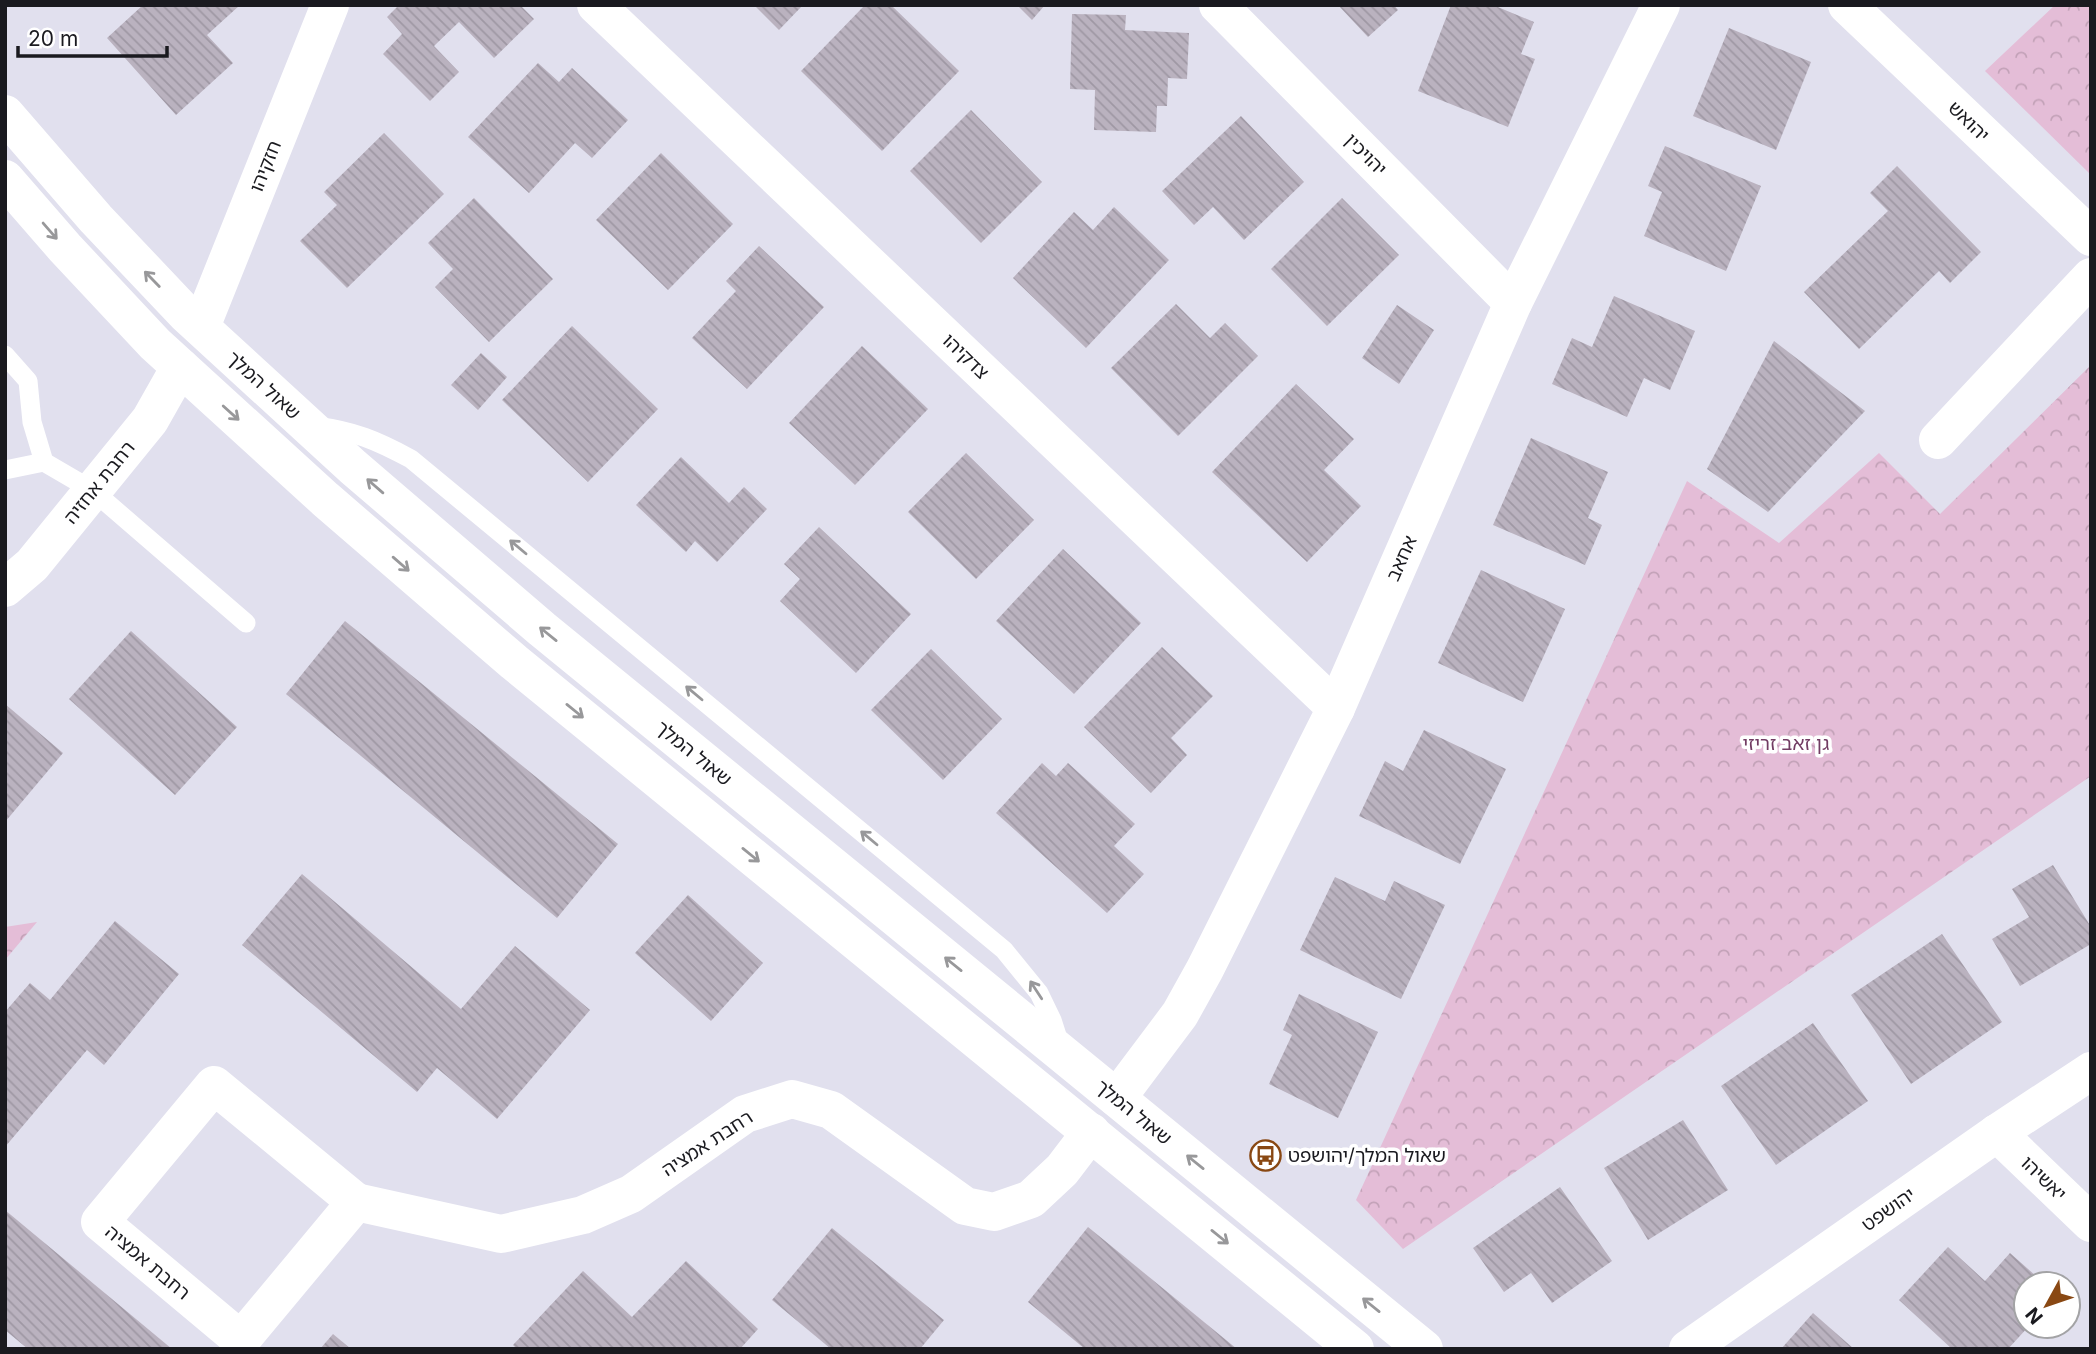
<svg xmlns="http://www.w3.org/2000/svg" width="2096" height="1354" font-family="Inter,'Noto Sans Hebrew',sans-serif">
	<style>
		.park { fill: url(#park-crowns) }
		.building { fill: url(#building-back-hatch) }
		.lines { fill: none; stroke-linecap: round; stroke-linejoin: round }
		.service { stroke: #fff; stroke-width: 19 }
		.minor { stroke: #fff; stroke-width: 38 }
		.tertiary { stroke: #fff; stroke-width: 38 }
		.oneway { stroke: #98989a }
		.labels { text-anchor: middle; stroke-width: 7; stroke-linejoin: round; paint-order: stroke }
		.street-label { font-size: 19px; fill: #1a1a1f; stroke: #fff }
		.park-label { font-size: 19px; fill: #723c63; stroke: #fff }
		.poi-label { font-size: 19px; fill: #1a1a1f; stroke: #fff; text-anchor: start }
	</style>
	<defs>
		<pattern id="park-crowns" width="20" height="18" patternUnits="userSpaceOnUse" patternTransform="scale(1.75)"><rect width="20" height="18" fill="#e4bdd7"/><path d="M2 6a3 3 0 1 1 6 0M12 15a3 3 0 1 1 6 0" fill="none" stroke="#c3a2b8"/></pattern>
		<pattern id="building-back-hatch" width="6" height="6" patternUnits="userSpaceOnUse" patternTransform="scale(1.75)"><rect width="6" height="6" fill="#bab2bf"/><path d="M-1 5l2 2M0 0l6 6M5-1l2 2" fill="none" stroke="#9f98a4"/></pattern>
	</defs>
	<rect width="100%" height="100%" fill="#e1e0ee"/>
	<g class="park">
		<polygon points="2055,5 2091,5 2091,175 1985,71"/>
		<polygon points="2091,365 2091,776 1403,1249 1356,1200 1687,481 1779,543 1879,453 1940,514"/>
		<polygon points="37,922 5,960 5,927"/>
	</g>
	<g class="building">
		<polygon points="143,5 240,5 207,35 233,63 176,115 107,38"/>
		<polygon points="399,5 520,5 534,19 494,58 459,22 434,46 459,72 430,101 383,54 402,34 387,17"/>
		<polygon points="754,5 803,5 779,30"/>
		<polygon points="865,5 891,5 959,71 882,151 801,71"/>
		<polygon points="1017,5 1045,5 1032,20"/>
		<polygon points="1338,5 1394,5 1398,10 1368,37"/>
		<polygon points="1451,5 1493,5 1534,22 1521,54 1535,59 1508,127 1418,91"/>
		<polygon points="1072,14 1126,15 1125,30 1189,33 1187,79 1168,78 1167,106 1157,106 1156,132 1094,130 1095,90 1070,89"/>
		<polygon points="1729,28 1811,62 1776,150 1693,116"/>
		<polygon points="538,63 559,82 572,68 628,120 592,158 575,143 529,193 468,137"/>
		<polygon points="971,110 1042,182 981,243 910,171"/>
		<polygon points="1241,116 1304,182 1244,240 1213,207 1194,225 1162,191"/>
		<polygon points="384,133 444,194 347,288 300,241 337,205 324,192"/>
		<polygon points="1665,146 1761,186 1726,271 1644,236 1662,192 1648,186"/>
		<polygon points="661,153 733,224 668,290 596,220"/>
		<polygon points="1897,166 1981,252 1950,283 1939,271 1859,349 1804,292 1888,211 1870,193"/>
		<polygon points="474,198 553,279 489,342 435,287 453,269 428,243"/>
		<polygon points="1342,198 1399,255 1327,326 1271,269"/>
		<polygon points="1114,207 1169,260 1086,348 1013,278 1074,212 1093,230"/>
		<polygon points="759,246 824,307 747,389 692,338 736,291 726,281"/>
		<polygon points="1614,296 1695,331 1670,390 1644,378 1627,417 1552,384 1572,338 1592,347"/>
		<polygon points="1176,304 1210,338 1225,323 1258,356 1178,436 1111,368"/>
		<polygon points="1397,305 1434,330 1399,384 1362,358"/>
		<polygon points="572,326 658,409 588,482 502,400"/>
		<polygon points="1774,341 1865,411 1768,512 1707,469"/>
		<polygon points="862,346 928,409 855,485 789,423"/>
		<polygon points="481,353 507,377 478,410 451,385"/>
		<polygon points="1296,384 1354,439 1324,470 1361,506 1307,562 1212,472"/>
		<polygon points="1531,438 1608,472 1588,518 1602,525 1585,565 1493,525"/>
		<polygon points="966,453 1034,520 976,579 908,512"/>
		<polygon points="681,457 729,503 744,487 767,509 717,562 695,541 686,552 636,505"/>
		<polygon points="819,527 911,614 856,673 780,601 800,579 784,564"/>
		<polygon points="1063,549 1141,623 1074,694 996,621"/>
		<polygon points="1481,570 1565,609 1523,702 1438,663"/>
		<polygon points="345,621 618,844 557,918 286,694"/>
		<polygon points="131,631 237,727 175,795 69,699"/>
		<polygon points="1162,647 1213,696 1171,738 1187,755 1151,793 1084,727"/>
		<polygon points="931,649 1002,719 943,780 871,710"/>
		<polygon points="5,704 63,753 5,822"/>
		<polygon points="1424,730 1506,769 1460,864 1359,816 1385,761 1403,771"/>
		<polygon points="1042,763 1056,776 1068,763 1135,824 1114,846 1144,874 1107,913 996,813"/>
		<polygon points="2053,865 2091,927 2091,944 2020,986 1992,939 2029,917 2012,889"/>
		<polygon points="302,874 461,1009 515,946 590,1010 497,1119 437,1068 417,1092 242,945"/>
		<polygon points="1335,877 1385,901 1394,881 1445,905 1401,999 1300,950"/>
		<polygon points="688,895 763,963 711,1021 635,953"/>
		<polygon points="115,921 179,974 104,1065 87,1050 5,1147 5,1012 30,983 50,1000"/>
		<polygon points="1942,934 2002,1022 1911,1084 1851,995"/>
		<polygon points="1299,994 1378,1032 1338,1118 1269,1084 1292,1035 1283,1030"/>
		<polygon points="1813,1023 1868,1101 1776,1165 1721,1086"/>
		<polygon points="1683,1120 1728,1190 1648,1240 1604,1168"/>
		<polygon points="1560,1187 1612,1261 1552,1303 1531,1273 1504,1292 1473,1248"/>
		<polygon points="5,1210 172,1349 28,1349 5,1330"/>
		<polygon points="1088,1227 1237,1349 1085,1349 1028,1302"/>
		<polygon points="832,1228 944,1320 920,1349 831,1349 772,1300"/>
		<polygon points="1948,1247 1985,1281 2010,1253 2045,1284 2026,1284 2026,1326 2029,1326 2008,1349 1952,1349 1899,1300"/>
		<polygon points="686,1261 758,1329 740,1349 517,1349 513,1345 583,1271 632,1317"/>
		<polygon points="1813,1313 1854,1349 1781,1349"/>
		<polygon points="333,1334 351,1349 320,1349"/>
	</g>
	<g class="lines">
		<g class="service">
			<polyline points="5,355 28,381 32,422 44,462 92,490 246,623"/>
			<path d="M 315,426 C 354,431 376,440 411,459 L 1004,950 L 1039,993 L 1052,1020 L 1060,1045"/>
			<polyline points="5,470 44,462"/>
		</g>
		<g class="minor">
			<polyline points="596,5 1336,708"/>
			<polyline points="1218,5 1513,303"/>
			<polyline points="1847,5 2091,237"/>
			<polyline points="201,327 330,5"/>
			<polyline points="1938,440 2091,277"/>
			<polyline points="5,588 32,565 150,420 180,367"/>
			<polygon points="214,1085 356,1202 241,1340 100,1222"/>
			<polyline points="1117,1098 1180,1014 1205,969 1336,708 1513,303 1661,5"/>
			<polyline points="1997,1133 2091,1223"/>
			<polyline points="356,1202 501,1234 583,1215 631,1194 745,1114 792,1099 831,1110 965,1206 994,1212 1031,1199 1062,1170 1091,1132"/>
			<polyline points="1688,1349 1997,1133 2091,1071"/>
		</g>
		<g class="tertiary">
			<polyline points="5,114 96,219 186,314 353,467 542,629 1424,1349"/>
			<polyline points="5,179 65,248 155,344 325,499 514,662 1355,1349"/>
		</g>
	</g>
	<defs><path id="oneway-shaft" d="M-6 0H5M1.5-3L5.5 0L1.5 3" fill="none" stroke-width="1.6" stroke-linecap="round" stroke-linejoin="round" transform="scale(1.75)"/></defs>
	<g class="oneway">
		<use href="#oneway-shaft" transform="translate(50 231) rotate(49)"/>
		<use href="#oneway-shaft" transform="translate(152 279) rotate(-134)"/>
		<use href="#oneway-shaft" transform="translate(231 413) rotate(42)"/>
		<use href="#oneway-shaft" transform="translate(375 486) rotate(-139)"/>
		<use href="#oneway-shaft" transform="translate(518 547) rotate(-140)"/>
		<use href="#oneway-shaft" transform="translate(401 564) rotate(41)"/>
		<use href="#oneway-shaft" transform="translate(548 634) rotate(-141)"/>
		<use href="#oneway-shaft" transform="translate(694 693) rotate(-140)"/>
		<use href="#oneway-shaft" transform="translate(575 711) rotate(39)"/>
		<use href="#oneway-shaft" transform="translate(869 838) rotate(-140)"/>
		<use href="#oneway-shaft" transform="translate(751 855) rotate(39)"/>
		<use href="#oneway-shaft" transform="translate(953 964) rotate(-141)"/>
		<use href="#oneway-shaft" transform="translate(1036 990) rotate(-123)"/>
		<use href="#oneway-shaft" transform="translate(1195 1162) rotate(-141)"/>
		<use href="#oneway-shaft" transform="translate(1220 1237) rotate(39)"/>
		<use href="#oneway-shaft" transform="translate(1371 1305) rotate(-141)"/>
	</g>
	<defs>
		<symbol id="bus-ring" viewBox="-11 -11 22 22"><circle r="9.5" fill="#fff" stroke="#894813" stroke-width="1.5"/><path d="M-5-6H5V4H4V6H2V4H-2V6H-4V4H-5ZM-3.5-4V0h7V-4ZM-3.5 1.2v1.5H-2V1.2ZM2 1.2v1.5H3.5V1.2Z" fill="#894813"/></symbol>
	</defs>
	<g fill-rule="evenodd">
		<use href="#bus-ring" x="1248" y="1138" width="35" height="35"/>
	</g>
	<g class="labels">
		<g class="street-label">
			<text transform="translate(1969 121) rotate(44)" y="7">יהואש</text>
			<text transform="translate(1366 154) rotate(45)" y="7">יהויכין</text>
			<text transform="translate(265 166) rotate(-68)" y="7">חזקיהו</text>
			<text transform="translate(966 356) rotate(44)" y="7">צדקיהו</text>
			<text transform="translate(264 385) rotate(42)" y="7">שאול המלך</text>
			<text transform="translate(99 482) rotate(-51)" y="7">רחבת אחזיה</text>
			<text transform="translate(1401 558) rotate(-66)" y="7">אחאב</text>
			<text transform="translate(694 753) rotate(39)" y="7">שאול המלך</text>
			<text transform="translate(1134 1112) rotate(39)" y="7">שאול המלך</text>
			<text transform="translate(707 1143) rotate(-33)" y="7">רחבת אמציה</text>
			<text transform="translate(2044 1178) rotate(44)" y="7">יאשיהו</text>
			<text transform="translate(1888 1209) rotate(-35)" y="7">יהושפט</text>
			<text transform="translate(148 1262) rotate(40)" y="7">רחבת אמציה</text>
		</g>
		<g class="park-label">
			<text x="1786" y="750">גן זאב זריזי</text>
		</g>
		<g class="poi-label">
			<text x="1288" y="1162">שאול המלך/יהושפט</text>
		</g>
	</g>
	<rect width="2096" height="1354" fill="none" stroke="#1a1a1f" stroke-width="14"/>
	<g transform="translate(2047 1305) rotate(230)"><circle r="33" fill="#ffffff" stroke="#a3a3a5" stroke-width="2"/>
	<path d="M0-5L12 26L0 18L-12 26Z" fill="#894813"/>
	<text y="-10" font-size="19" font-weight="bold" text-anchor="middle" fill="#1a1a1f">N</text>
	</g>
	<path d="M18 46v10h149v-10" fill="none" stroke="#1a1a1f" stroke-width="3.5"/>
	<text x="28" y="46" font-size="21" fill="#1a1a1f" stroke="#ffffff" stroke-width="5" paint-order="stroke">20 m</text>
</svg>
